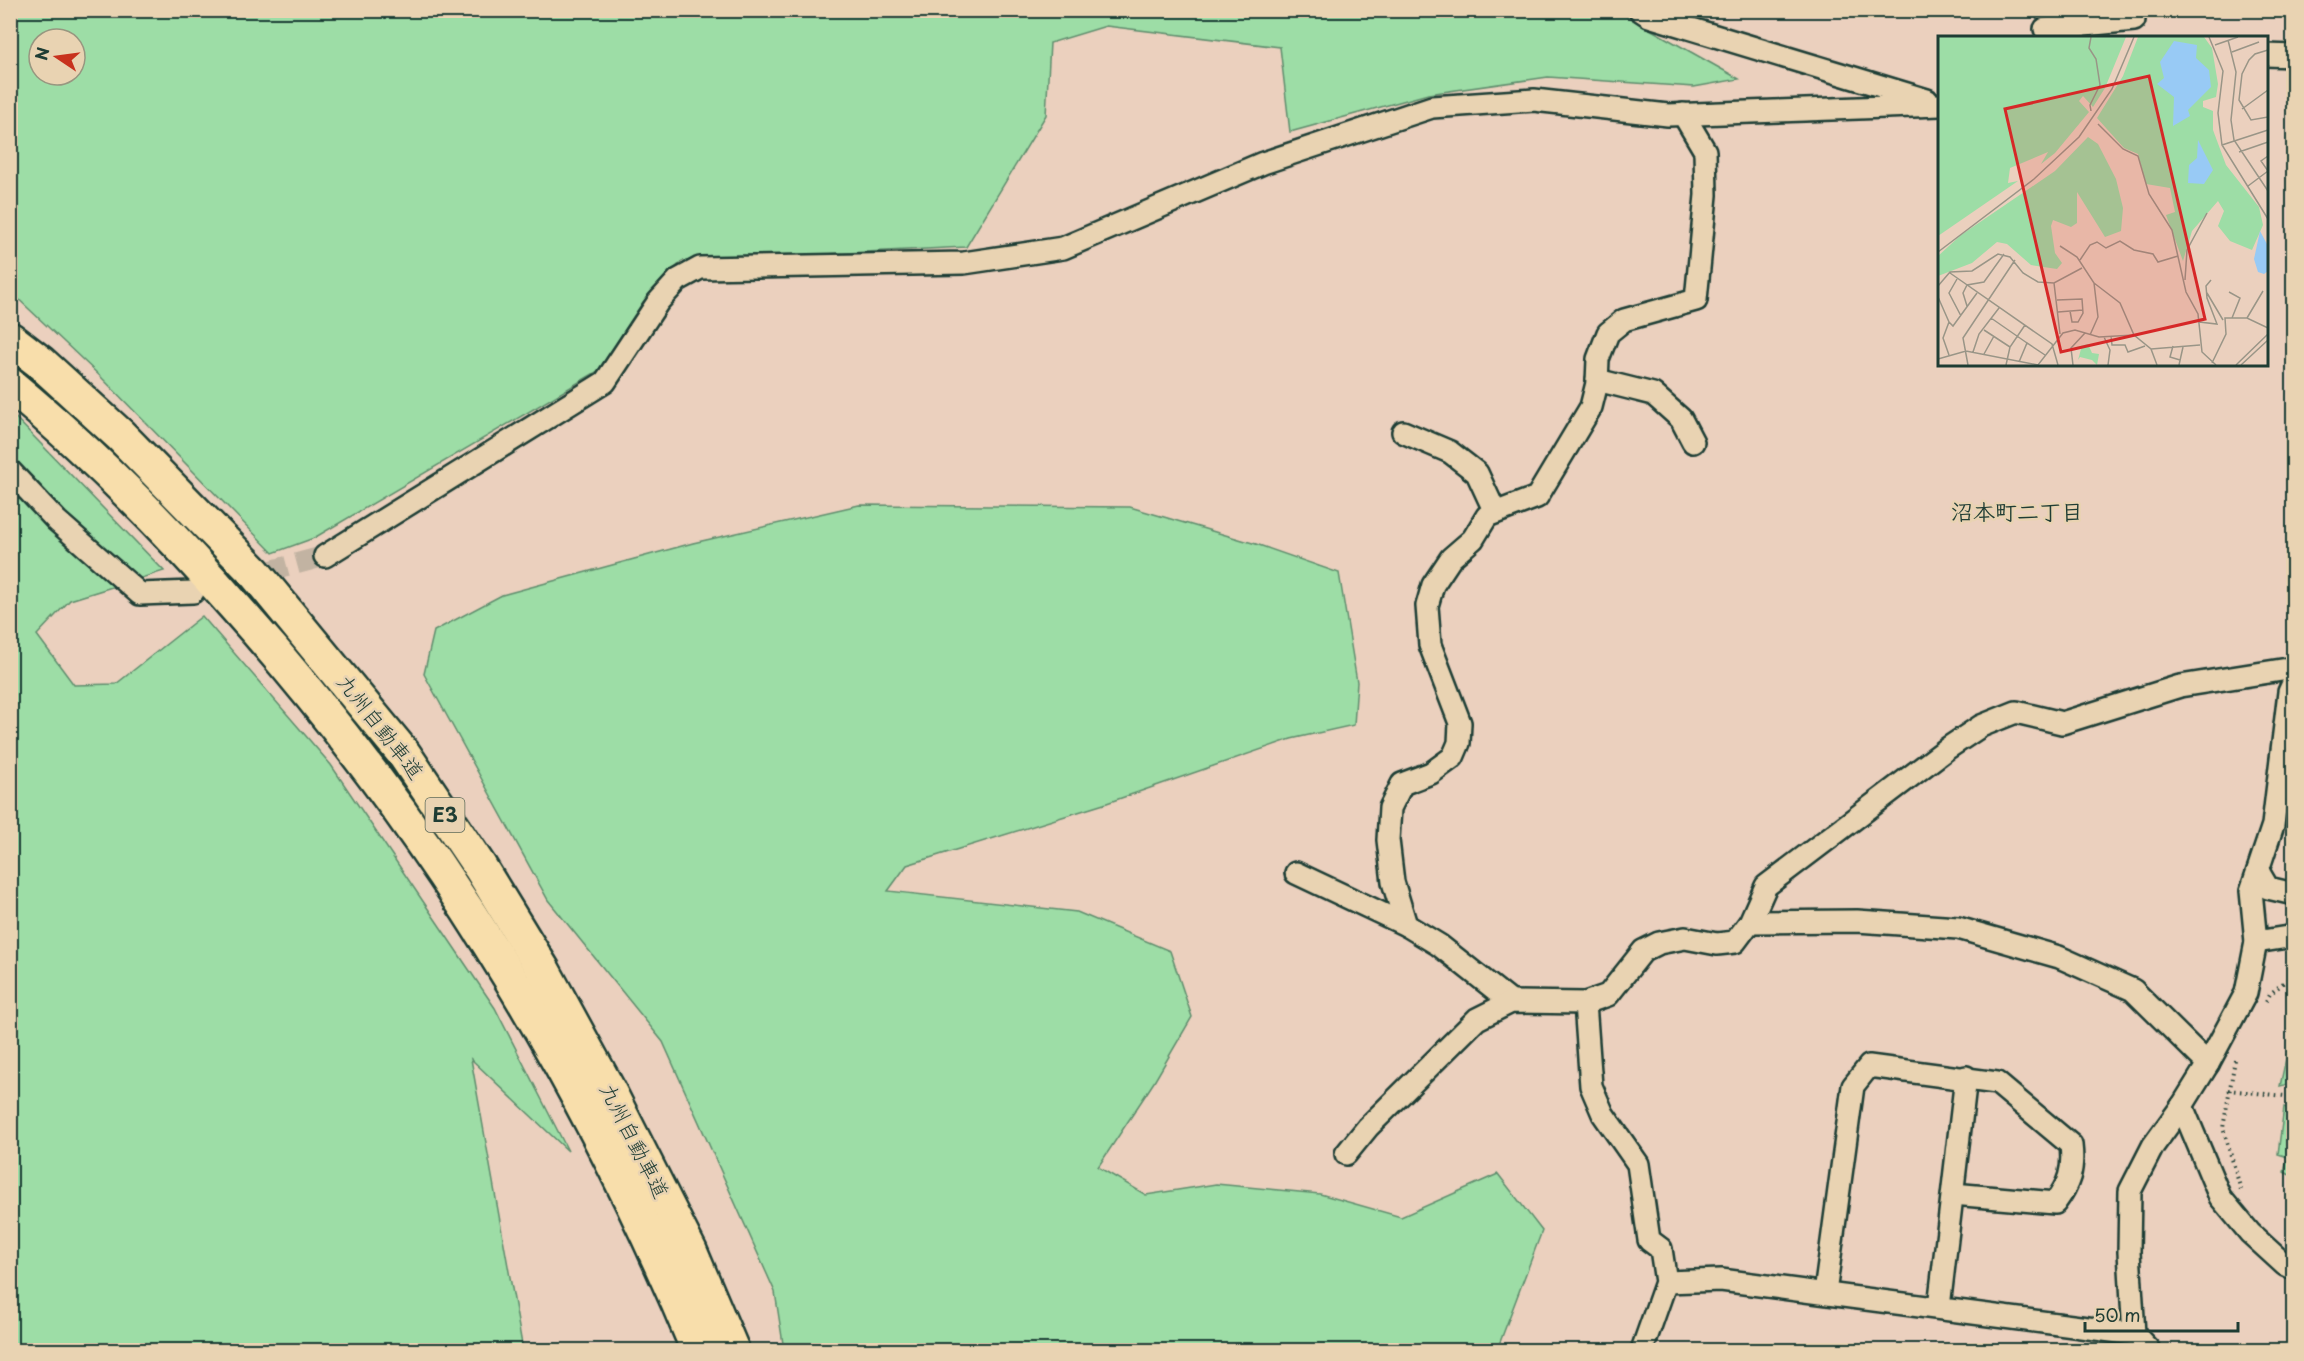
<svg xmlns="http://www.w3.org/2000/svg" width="2304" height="1361" font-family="'Playpen Sans','Klee One',sans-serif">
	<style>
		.green { fill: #9ddda6; stroke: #5e8d6d; stroke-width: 1.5; fill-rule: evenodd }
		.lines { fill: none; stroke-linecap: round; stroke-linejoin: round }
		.minor-tunnel { stroke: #c2b3a2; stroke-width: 21; stroke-dasharray: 21 10; stroke-linecap: butt }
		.minor-casing { stroke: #1f3d34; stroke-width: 26 }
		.motorway-casing { stroke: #1f3d34; stroke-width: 38 }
		.path { stroke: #1f3d34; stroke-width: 4; stroke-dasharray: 1.5 4.5; stroke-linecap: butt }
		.minor { stroke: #e9d3b2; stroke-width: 21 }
		.motorway { stroke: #f8deab; stroke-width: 33 }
		.labels { text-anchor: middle; stroke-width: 5; stroke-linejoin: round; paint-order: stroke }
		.shield { fill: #e9d3b2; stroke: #5c6a5a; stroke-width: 1.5 }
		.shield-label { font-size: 20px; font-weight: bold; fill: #1f3d34 }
		.street-label { font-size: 21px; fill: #1f3d34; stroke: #e9d3b2 }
		.neighbourhood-label { font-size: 22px; font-weight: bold; fill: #1f3d34; stroke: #e9d3b2 }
		.inset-road { fill: none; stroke: #999587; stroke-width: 1.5 }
		.view { fill: #d62828; fill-opacity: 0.15; stroke: #d62828; stroke-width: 3 }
		.inset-edge { fill: none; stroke: #1f3d34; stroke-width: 3 }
	</style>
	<rect width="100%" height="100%" fill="#ebd0be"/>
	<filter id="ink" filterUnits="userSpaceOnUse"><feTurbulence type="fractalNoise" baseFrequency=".0167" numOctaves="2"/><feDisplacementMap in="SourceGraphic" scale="12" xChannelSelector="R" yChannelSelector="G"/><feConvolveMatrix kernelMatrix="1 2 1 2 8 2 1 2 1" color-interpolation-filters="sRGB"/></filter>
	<g filter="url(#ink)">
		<g class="green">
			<path d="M 1616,10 L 1739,79 L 1694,87 L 1548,77 L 1428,94 L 1290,132 L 1280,47 L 1106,26 L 1050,43 L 1046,115 L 966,247 L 682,261 L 643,302 L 598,371 L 314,538 L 273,553 L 101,377 L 11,292 L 10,11 ZM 39,39 L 75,39 L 75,75 L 39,75 Z"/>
			<polygon points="10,412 164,571 70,600 37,635 74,685 116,684 202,616 331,765 495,1008 568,1151 471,1059 523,1350 11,1350"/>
			<polygon points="859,505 1130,507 1256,544 1339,573 1357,682 1354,725 1291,739 1104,804 907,865 888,891 1077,912 1170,951 1192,1017 1154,1082 1098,1167 1146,1195 1216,1184 1320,1194 1401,1217 1498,1174 1542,1231 1497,1350 784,1350 775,1292 663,1042 548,900 424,674 434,631 502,595 693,543"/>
			<polygon points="2287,1054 2293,1055 2293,1083 2280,1086"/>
			<polygon points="2284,1107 2291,1109 2293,1118 2293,1195 2290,1194 2292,1176 2284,1172 2288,1157 2278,1154"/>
		</g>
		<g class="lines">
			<polyline class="minor-tunnel" points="207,588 325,556"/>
			<defs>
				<g id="minor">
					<polyline points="1640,10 1649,16 1927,100"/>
					<polyline points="2045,29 2134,20"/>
					<polyline points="2266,55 2294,56"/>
					<polyline points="1597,380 1653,394 1681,419 1693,442"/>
					<polyline points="1403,432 1450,452 1477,473 1495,512"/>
					<polyline points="10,471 57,521 140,594 193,592"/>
					<polyline points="325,556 605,382 658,302 678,280 700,268 964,263 1063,248 1263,163 1432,107 1534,100 1668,115 1940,105"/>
					<polyline points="2258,871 2268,888 2294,894"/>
					<polyline points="1296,873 1406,925"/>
					<polyline points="1750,922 1857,921 1958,928 2059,957 2133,990 2208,1064"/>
					<polyline points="2256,942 2294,936"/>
					<polyline points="1511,1002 1439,945 1406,925 1393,882 1388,840 1390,808 1402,784 1431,773 1453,757 1459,743 1460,723 1430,645 1427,606 1433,585 1451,558 1473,539 1487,516 1537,497 1591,407 1597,383 1598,359 1608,333 1624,320 1696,300 1706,195 1705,151 1683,114"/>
					<polyline points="1585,1003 1591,1086 1603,1114 1638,1164 1649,1240 1661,1249 1666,1282 1642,1350"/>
					<polyline points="2182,1106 2220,1197 2250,1233 2285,1265 2294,1269"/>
					<polyline points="1346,1154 1368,1127 1477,1019 1511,1002 1585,1003 1608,995 1643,951 1659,943 1685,938 1717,944 1735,942 1750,922 1766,886 1948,748 1981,726 2016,712 2062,723 2180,686 2294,668"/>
					<polyline points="1666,1282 1721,1280 2134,1334"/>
					<path d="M 1825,1293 L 1853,1086 L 1869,1066 L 1997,1083 L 2071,1145 C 2074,1170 2069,1184 2055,1203 L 1953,1194"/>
					<polyline points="1939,1307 1966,1077"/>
					<polyline points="2149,1350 2134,1334 2129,1252 2130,1191 2153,1146 2182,1106 2208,1064 2246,993 2256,942 2251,891 2273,825 2289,692 2294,681"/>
				</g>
				<g id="motorway">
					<polyline points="10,339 40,362 120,435 254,572 404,754 480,867 543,970 608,1089 690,1251 732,1350"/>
					<path d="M 10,385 C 93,454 167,529 237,609 C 434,829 585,1078 698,1350"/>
				</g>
			</defs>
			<use href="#minor" class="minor-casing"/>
			<use href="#motorway" class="motorway-casing"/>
			<g class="path">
				<polyline points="2266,1001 2270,994 2294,974"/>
				<polyline points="2235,1060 2223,1128 2241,1190"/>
				<polyline points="2228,1090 2294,1097"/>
				<polyline points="2287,1240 2294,1229"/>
			</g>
			<use href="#minor" class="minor"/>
			<use href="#motorway" class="motorway"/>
		</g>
	</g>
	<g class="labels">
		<rect class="shield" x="425.5" y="798" width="39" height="34" rx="4.5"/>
		<g class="shield-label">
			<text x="445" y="822">E3</text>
		</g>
		<g class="street-label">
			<text transform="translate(380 727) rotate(52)" y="7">九州自動車道</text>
			<text transform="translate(634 1141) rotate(63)" y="7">九州自動車道</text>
		</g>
		<g class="neighbourhood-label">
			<text x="2017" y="520">沼本町二丁目</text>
		</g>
	</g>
	<g transform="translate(1938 36)">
		<rect width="330" height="330" fill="#ebd0be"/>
		<path d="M 0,1 L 188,1 L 167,52 L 155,71 L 145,60 L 141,65 L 151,76 L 117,117 L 103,128 L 110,116 L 72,132 L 70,147 L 80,145 L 0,200 ZM 200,1 L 266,1 L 274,12 L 280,48 L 278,61 L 265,65 L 265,71 L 275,75 L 275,94 L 288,129 L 321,171 L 325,189 L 314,214 L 292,205 L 280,190 L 286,175 L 280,165 L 254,195 L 245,225 L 228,179 L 237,176 L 232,152 L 208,148 L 200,118 L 186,112 L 159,82 L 185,40 ZM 150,101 L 160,108 L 178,143 L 185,172 L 183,195 L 167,201 L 139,156 L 139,187 L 133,191 L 115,184 L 113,190 L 117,217 L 124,227 L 119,233 L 93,229 L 69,208 L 59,206 L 34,227 L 0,240 L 0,220 L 23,199 L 117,135 ZM 150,308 L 154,317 L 161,318 L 159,329 L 154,324 L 142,321 L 140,324 L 143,313 L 138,311 Z" fill="#9ddda6"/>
		<path d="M 236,5 L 259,9 L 258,22 L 271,34 L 273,51 L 250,74 L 252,80 L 235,90 L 236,61 L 219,48 L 226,42 L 222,26 ZM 260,104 L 275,134 L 266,148 L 250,147 L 251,129 L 259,122 ZM 322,195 L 330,210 L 330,235 L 326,238 L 320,236 L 316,223 Z" fill="#98caf5"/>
		<path class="inset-road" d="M 153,1 L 151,12 L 158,23 L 162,49 L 152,69 L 153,75M 271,1 L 285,35 L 280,77 L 284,109 L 330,183M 290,4 L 298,36 L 293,84 L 296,104 L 330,155M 277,9 L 300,1M 330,14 L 317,18 L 311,24 L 304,38 L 301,64 L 313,84 L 330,81M 294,16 L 321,6M 304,73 L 330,54M 160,88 L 185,113 L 200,120 L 211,158 L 234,194 L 248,256 L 260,278 L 264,316 L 278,329M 284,109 L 330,94M 301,116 L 330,106M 330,120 L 323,125 L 330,135M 310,150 L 330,135M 122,210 L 139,221 L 156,247 L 160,281 L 152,299M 0,216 L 96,143 L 141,101 L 174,53 L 196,1M 142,224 L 152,209 L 159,206 L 168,212 L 182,205 L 196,214 L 215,218 L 220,226 L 240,220M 12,237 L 114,308 L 120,329M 19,243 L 11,257 L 23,280M 247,244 L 249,214 L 269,177M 116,247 L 122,298M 156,247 L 182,267 L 196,299 L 213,313 L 219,329M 0,250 L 12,236 L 34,235 L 60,218 L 72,221 L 85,237 L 100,246 L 116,247 L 144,232M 291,256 L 302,262 L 294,282M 269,257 L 285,284M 0,261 L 11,286 L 5,302 L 11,319M 119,264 L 144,263 L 145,277 L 140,286 L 134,286 L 132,275M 29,270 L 25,257 L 29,249 L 46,246 L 66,218M 120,276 L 145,274M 53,282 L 89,307M 309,282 L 325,255M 11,286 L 15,290 L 39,257M 261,286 L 279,288 L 269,262 L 268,250 L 273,244M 46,294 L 72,311M 173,300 L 174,309 L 187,309 L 190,316 L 207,310M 166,301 L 172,314 L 170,329M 235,310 L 232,321 L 242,324M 213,313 L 262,309M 35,316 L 41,298 L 61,272M 46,318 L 56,300M 0,323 L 28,315 L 100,329 L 125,297 L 137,294 L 161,301 L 196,299M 81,326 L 89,307 L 107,319M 274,327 L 288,298 L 287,282 L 309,282 L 330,292M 30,329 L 25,302 L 77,224M 68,329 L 72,311 L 87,289M 135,329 L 133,312 L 147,297M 241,329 L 245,311M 298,329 L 330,298M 303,329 L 330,304"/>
		<path class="view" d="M 211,40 L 267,283 L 123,316 L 67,73 Z"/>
		<rect width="330" height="330" class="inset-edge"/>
	</g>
	<rect width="2304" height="1361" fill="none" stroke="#e9d3b2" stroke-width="36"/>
	<rect x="18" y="18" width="2268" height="1325" fill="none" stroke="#1f3d34" stroke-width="2" filter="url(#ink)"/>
	<g transform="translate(57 57) rotate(283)"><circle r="28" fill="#e9d3b2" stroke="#989780" stroke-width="1.5"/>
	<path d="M0-4.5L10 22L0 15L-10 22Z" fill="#c8321e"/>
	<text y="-9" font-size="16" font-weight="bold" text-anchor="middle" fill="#1f3d34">N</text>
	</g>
	<path d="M2085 1322v9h153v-9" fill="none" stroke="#1f3d34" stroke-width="3"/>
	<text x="2094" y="1322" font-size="18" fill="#1f3d34" stroke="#e9d3b2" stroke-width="4.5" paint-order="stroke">50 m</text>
</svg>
